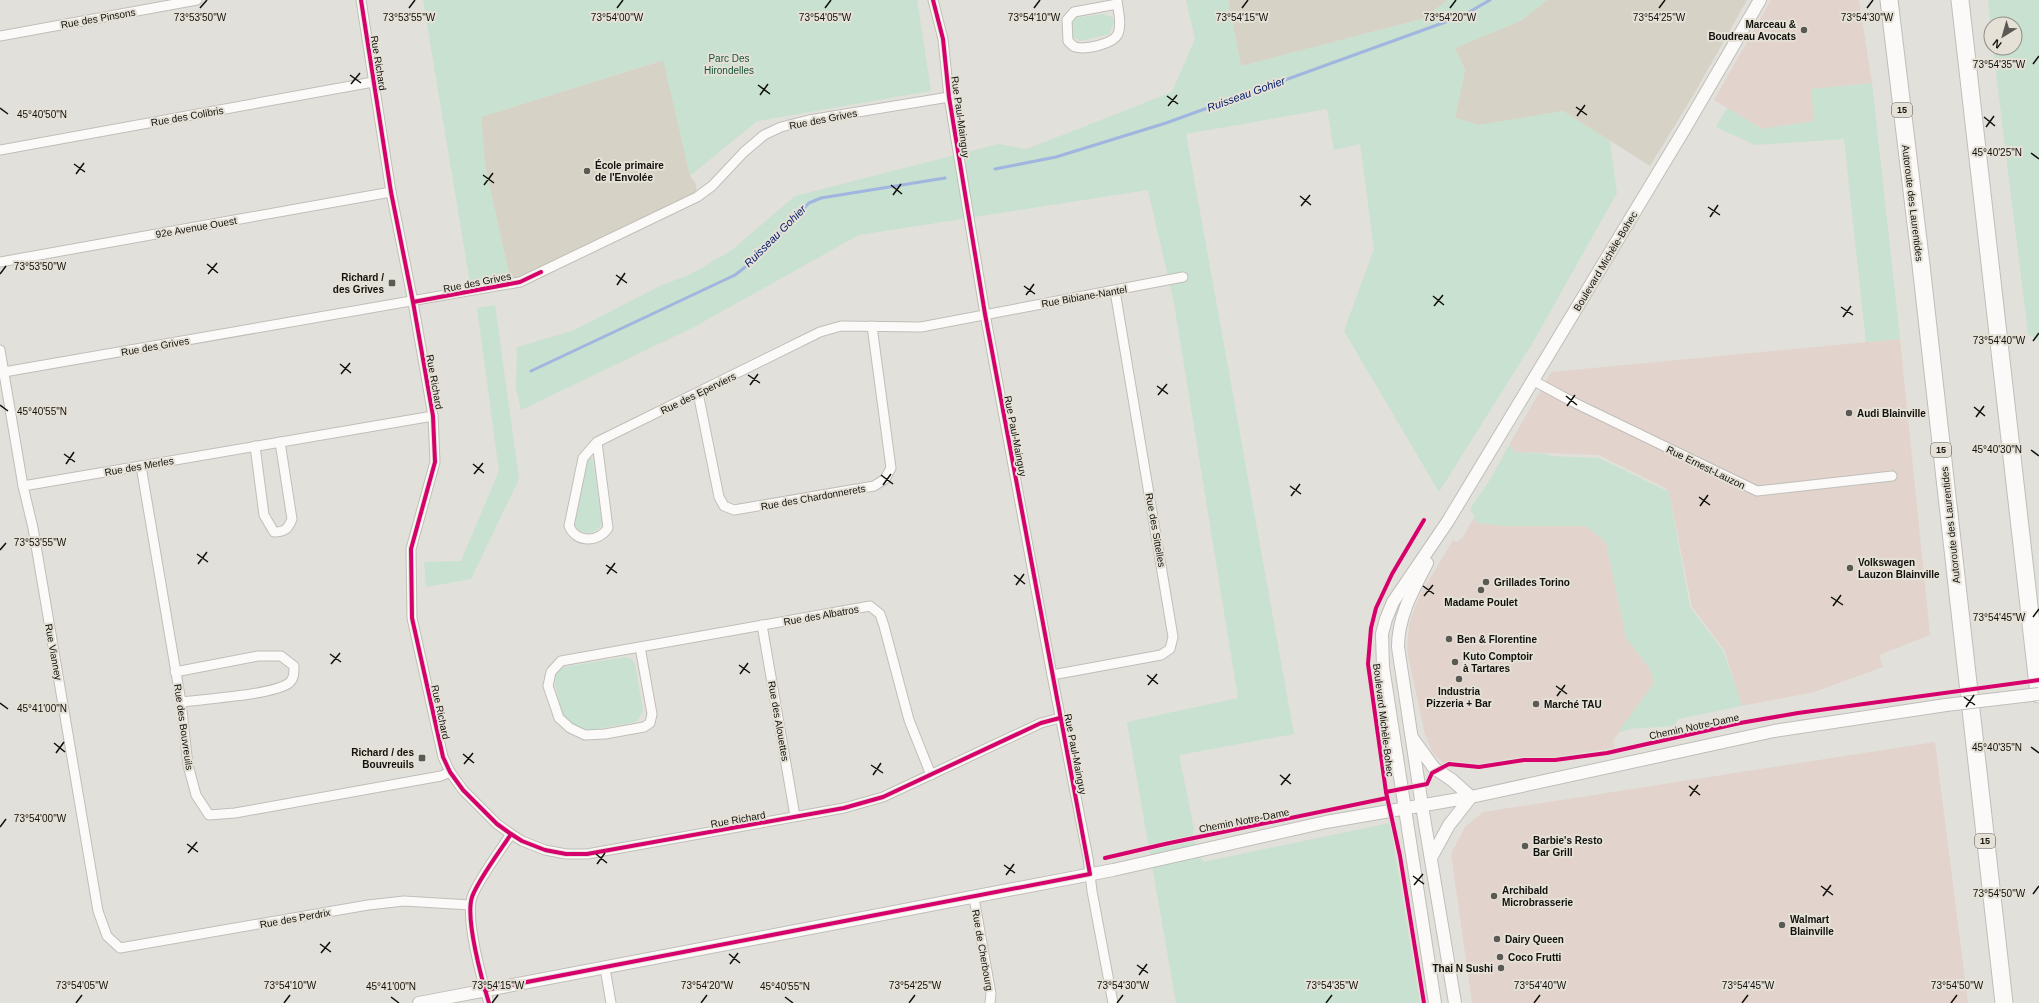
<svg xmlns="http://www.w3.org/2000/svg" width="2039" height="1003" font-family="Helvetica,sans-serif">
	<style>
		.commercial { fill: #e2d4cc }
		.built { fill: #d7d2c6 }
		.green { fill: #c8e1d0 }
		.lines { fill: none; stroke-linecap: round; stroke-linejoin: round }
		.stream { stroke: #a0b5df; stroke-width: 3 }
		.minor-casing { stroke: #bfbeb9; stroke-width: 11 }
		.tertiary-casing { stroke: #bfbeb9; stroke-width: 14 }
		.motorway-casing { stroke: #bfbeb9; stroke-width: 19 }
		.minor { stroke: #fbfaf9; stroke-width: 9 }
		.tertiary { stroke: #fbfaf9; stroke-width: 12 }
		.motorway { stroke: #fbfaf9; stroke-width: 17 }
		.tertiary-bridge-casing { stroke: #bfbeb9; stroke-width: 14; stroke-linecap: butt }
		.tertiary-bridge { stroke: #fbfaf9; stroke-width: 12 }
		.cycleway-casing { stroke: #e5e1d7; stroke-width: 6 }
		.cycleway { stroke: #d6006c; stroke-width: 4 }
		.ticks { fill: none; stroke: #11100c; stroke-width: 1.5 }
		.poi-dot { fill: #5a5954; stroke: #e5e1d7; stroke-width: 1.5 }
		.labels { text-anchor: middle; stroke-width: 4; stroke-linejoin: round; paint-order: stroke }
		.shield { fill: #e5e1d7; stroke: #514f49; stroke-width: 1 }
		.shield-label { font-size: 9px; font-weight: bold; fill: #11100c }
		.street-label { font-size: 10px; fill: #11100c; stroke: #e5e1d7 }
		.poi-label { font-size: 10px; font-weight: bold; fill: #11100c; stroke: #e5e1d7; text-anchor: start }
		.park-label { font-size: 10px; fill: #15543a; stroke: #e5e1d7 }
		.water-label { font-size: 11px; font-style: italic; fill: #09226a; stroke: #e5e1d7 }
		.ticks-label { font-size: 10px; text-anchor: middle; fill: #11100c; stroke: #e5e1d7; stroke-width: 4; stroke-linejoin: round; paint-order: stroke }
	</style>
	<rect width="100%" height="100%" fill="#e2e0da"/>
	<g class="commercial">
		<polygon points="1771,0 1859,0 1872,83 1811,89 1814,121 1762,129 1714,100"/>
		<polygon points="1900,339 1930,635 1879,655 1883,667 1814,692 1741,706 1725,651 1692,607 1671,502 1667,489 1599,455 1515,452 1509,445 1551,372"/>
		<polygon points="1473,519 1478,523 1504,526 1586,526 1606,542 1626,638 1650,669 1654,683 1615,738 1613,742 1615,748 1555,757 1514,758 1477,765 1468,765 1455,761 1443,763 1432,752 1425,735 1409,660 1407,649 1409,624 1419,597 1453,540 1457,542 1463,537"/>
		<polygon points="1935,742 1968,1003 1472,1003 1451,854 1465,827 1483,812"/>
	</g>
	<g class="built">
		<polygon points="1228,0 1448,0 1422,19 1241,66"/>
		<polygon points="1547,0 1747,0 1694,94 1650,166 1563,111 1479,125 1455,118 1465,70 1455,48 1522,20"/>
		<polygon points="664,60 690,176 696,184 697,197 520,282 509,274 485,166 481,117"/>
	</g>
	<g class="green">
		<polygon points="423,0 917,0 931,91 757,121 690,176 663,60 481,117 485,166 509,274 470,283"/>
		<polygon points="1186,0 1228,0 1241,66 1422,19 1448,0 1547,0 1522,20 1455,48 1465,70 1455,118 1479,125 1563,111 1610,141 1617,193 1532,344 1439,492 1344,331 1374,249 1360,144 1334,150 1327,109 1186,134 1294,734 1179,755 1194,829 1192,836 1203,862 1390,823 1420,1003 1176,1003 1127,722 1238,698 1174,303 1148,190 859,235 692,328 521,410 516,388 517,347 572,331 660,286 691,274 732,250 795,196 998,144 1027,149 1172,92 1195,39"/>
		<polygon points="1988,0 2039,0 2039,341 2028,334 1993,48 2015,48 2015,24 1991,24 1991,28"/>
		<polygon points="1103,14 1112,17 1114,22 1109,34 1081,41 1073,37 1070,29 1071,21 1075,18"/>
		<polygon points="1872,83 1900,339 1866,342 1844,139 1755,145 1716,127 1727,108 1762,129 1814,121 1811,89"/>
		<polygon points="495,305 519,479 471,579 426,587 424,562 461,561 499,471 477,308"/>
		<polygon points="1509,445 1515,452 1548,454 1550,456 1599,458 1669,492 1690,607 1723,651 1740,698 1741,706 1678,719 1674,726 1628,729 1623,732 1619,731 1654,683 1650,669 1626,638 1606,542 1586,526 1504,526 1478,523 1473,518 1475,515 1470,512 1472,505 1488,483"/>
		<path d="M 591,458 L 593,460 L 602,523 C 598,533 584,536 575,529 L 575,523 L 588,459 Z"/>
		<polygon points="625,657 631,659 635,664 643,711 636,722 590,730 576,726 570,722 564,717 561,710 554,679 559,670 564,667"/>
	</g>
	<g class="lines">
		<g class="stream">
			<polyline points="995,169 1056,157 1166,123 1440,24 1464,15 1490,0"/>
			<polyline points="531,371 735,275 753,261 809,203 821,198 945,178"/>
		</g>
		<defs>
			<g id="minor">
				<polyline points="361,0 391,192 413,302 433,416 435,462 411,549 412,618 443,757 450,772 463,790 497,824 511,834 522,841 545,850 566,854 587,854 844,808 883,797 1041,723 1060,718"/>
				<polyline points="933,0 943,39 949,97 985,314 1052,675 1088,858 1092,891 1113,1003"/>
				<path d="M 1117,0 C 1118,10 1122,24 1118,34 C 1113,44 1086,50 1075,47 C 1073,46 1070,43 1068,41 L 1067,20 L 1074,12 L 1117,4"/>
				<polyline points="0,36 197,0"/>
				<polyline points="0,150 373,82"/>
				<polyline points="0,262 391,192"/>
				<polyline points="0,350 23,486 33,528 98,911 107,936 120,948 368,905 404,901 470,905"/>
				<polyline points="4,372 520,282 697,197 712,186 744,152 764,135 781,127 809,120 949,97"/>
				<polyline points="1534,381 1573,402 1757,491 1892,476"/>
				<polyline points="698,393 719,497 724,506 734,510 874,486 885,479 891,468 872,326"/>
				<path d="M 597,442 L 608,528 C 598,543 576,543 569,526 L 583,458 L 597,442 L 820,332 L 841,326 L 921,327 L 1183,277"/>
				<path d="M 255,446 L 264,515 L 274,532 C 285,532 288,529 292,519 L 280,442"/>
				<polyline points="141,466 181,702 188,765 196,795 209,815 235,813 441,776 450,772"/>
				<polyline points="23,486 433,416"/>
				<polyline points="762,625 795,816"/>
				<polyline points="640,647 652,714 650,723 644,727 605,734 585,735 570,728 559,718 548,686 551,672 561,661 870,606 880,614 884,626 909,720 931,775"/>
				<path d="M 175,672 L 258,656 L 281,656 L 294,666 C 294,673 294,679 289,683 C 273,695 204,699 181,702"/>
				<polyline points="1052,675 1161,655 1170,649 1173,637 1115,291"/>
				<polyline points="974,898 991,994 990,1003"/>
				<polyline points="605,968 611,1003"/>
				<path d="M 489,1003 C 482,980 465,919 472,897 C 478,880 500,851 511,834"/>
			</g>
			<g id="tertiary">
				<path d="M 1427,563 C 1413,590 1398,616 1398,647 L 1422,806 L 1455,1003"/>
				<polyline points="1413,739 1434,768 1452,780 1471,797"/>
				<polyline points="1431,858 1449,825 1471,797"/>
				<polyline points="419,1003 1113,870 1326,822 1471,797 1774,731 1946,705"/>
				<polyline points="1435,1003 1383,667 1382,634 1386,619 1393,602 1448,521 1684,130 1760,0"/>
			</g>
			<g id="motorway">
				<polyline points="1889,0 1921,265 2004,1003"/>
				<polyline points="1960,0 2039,694"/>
			</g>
		</defs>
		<use href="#minor" class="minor-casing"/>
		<use href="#tertiary" class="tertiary-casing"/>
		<use href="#motorway" class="motorway-casing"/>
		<use href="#minor" class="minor"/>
		<use href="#tertiary" class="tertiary"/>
		<use href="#motorway" class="motorway"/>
		<defs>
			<polyline id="tertiary-bridge" points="1946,705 2039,694"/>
		</defs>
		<use href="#tertiary-bridge" class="tertiary-bridge-casing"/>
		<use href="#tertiary-bridge" class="tertiary-bridge"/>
		<defs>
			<g id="cycleway">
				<polyline points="361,0 391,192 413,302 433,416 435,462 411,549 412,618 443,757 450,772 463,790 497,824 511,834 522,841 545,850 566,854 587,854 844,808 883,797 1041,723 1060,718"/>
				<polyline points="413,302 520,282 541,272"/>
				<polyline points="1386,792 1427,784 1432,773 1449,764 1479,767 1524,760 1555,760 1607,753 1740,723 1798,713 2039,680"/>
				<polyline points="1105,858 1165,844 1387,798"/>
				<polyline points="485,990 1090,874 985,314 949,97 943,39 933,0"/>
				<path d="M 489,1003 C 482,980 465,919 472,897 C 478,880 500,851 511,834"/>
				<polyline points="1424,1003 1400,856 1386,792 1368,664 1371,628 1376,608 1392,574 1424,520"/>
			</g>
		</defs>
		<use href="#cycleway" class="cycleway-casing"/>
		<use href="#cycleway" class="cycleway"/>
	</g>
	<path class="ticks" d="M 200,8 L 207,0M 409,8 L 415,0M 617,8 L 623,0M 825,8 L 831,0M 1034,8 L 1040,0M 1242,8 L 1248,0M 1450,8 L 1456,0M 1659,8 L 1665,0M 1867,8 L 1873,0M 2033,64 L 2039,56M 350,75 L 361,83M 351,84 L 360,73M 758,85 L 770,94M 760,95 L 768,84M 1167,96 L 1178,104M 1168,106 L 1177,95M 1576,107 L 1587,115M 0,108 L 8,114M 1577,116 L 1585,105M 1984,117 L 1995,126M 1986,127 L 1994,116M 2031,153 L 2039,159M 74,164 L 85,172M 76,174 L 84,163M 483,175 L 494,183M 484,185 L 493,173M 891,185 L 902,194M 893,195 L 901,184M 1300,196 L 1311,205M 1301,206 L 1310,195M 1708,207 L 1720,215M 1710,217 L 1718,205M 207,264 L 218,273M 0,274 L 6,266M 208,274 L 217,263M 616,275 L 627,283M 617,285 L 625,273M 1024,286 L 1035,294M 1026,295 L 1034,284M 1433,296 L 1444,305M 1434,306 L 1443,295M 1841,307 L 1853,315M 1843,317 L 1851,306M 2033,341 L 2039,333M 340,364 L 351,373M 341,374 L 350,363M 748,375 L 760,383M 750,385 L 758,374M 1157,386 L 1168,394M 1158,395 L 1167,384M 1566,396 L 1577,405M 0,405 L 8,411M 1567,406 L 1575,395M 1974,407 L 1985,416M 1976,417 L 1984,406M 2031,450 L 2039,456M 64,454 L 75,462M 66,464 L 74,452M 473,464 L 484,473M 474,474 L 483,463M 881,475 L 893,484M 883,485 L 891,474M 1290,486 L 1301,494M 1291,496 L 1300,484M 1699,497 L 1710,505M 1700,506 L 1708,495M 0,550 L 6,543M 197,554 L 208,562M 198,564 L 207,552M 606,565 L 617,573M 607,574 L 615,563M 1014,575 L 1025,584M 1016,585 L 1024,574M 1423,586 L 1434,594M 1424,596 L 1433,585M 1831,597 L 1843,605M 1833,606 L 1841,595M 2033,617 L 2039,609M 330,654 L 341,662M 331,664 L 340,653M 739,665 L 750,673M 740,674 L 748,663M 1147,675 L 1158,684M 1148,685 L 1157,674M 1556,686 L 1567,694M 1557,696 L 1565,685M 1964,697 L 1975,705M 0,703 L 8,709M 1966,707 L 1974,695M 54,743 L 65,752M 2031,747 L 2039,753M 56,753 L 64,742M 463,754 L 474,763M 464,764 L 473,753M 871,765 L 883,773M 873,775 L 881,763M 1280,775 L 1291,784M 1281,785 L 1290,774M 1689,786 L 1700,795M 1690,796 L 1698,785M 0,827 L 6,819M 187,844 L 198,852M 188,853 L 197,842M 596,854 L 607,863M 597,864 L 605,853M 1004,865 L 1015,873M 1006,875 L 1014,864M 1413,876 L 1424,884M 1414,885 L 1423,874M 1821,886 L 1833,895M 2033,894 L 2039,886M 1823,896 L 1831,885M 320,944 L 331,952M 321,953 L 330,942M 729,954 L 740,963M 730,964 L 738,953M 1137,965 L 1148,973M 1139,975 L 1147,964M 391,997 L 399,1003M 785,997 L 793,1003M 76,1003 L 82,995M 284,1003 L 290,995M 492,1003 L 498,995M 701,1003 L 707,995M 909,1003 L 915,995M 1117,1003 L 1123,995M 1326,1003 L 1332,995M 1534,1003 L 1540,995M 1742,1003 L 1748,995M 1951,1003 L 1957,995"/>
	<g class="poi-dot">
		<circle cx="1804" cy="30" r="4"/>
		<circle cx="587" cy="171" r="4"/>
		<rect x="388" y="279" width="8" height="8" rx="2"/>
		<circle cx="1849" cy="413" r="4"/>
		<circle cx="1850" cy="568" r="4"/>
		<circle cx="1486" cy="582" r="4"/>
		<circle cx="1481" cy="590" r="4"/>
		<circle cx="1449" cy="639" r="4"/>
		<circle cx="1455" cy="662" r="4"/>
		<circle cx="1459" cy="679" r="4"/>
		<circle cx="1536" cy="704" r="4"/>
		<rect x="418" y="754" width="8" height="8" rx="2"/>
		<circle cx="1525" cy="846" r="4"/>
		<circle cx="1494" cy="896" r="4"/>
		<circle cx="1782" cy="925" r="4"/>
		<circle cx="1497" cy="939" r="4"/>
		<circle cx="1500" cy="957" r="4"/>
		<circle cx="1501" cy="968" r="4"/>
	</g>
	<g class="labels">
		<g class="shield">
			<rect x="1892" y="103" width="20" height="14" rx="3"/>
			<rect x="1931" y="443" width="20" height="14" rx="3"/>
			<rect x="1975" y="834" width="20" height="14" rx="3"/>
		</g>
		<g class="shield-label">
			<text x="1902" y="113">15</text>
			<text x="1941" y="453">15</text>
			<text x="1985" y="844">15</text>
		</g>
		<g class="street-label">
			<text transform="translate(98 18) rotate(-10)" y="4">Rue des Pinsons</text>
			<text transform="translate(379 63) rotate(81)" y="4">Rue Richard</text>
			<text transform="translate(187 116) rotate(-10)" y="4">Rue des Colibris</text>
			<text transform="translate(961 117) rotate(82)" y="4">Rue Paul-Mainguy</text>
			<text transform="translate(823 119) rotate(-11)" y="4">Rue des Grives</text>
			<text transform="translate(1913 203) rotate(83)" y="4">Autoroute des Laurentides</text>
			<text transform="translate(196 227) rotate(-10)" y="4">92e Avenue Ouest</text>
			<text transform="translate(1605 261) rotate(-59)" y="4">Boulevard Michèle-Bohec</text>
			<text transform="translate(477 282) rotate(-11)" y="4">Rue des Grives</text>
			<text transform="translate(1084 296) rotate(-10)" y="4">Rue Bibiane-Nantel</text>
			<text transform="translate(155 346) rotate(-10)" y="4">Rue des Grives</text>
			<text transform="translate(435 382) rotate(80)" y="4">Rue Richard</text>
			<text transform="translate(698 393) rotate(-26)" y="4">Rue des Eperviers</text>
			<text transform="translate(1016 436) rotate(79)" y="4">Rue Paul-Mainguy</text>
			<text transform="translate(139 466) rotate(-10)" y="4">Rue des Merles</text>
			<text transform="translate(1706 467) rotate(26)" y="4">Rue Ernest-Lauzon</text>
			<text transform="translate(813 497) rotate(-10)" y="4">Rue des Chardonnerets</text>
			<text transform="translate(1950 525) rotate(-96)" y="4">Autoroute des Laurentides</text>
			<text transform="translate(1156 530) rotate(80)" y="4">Rue des Sittelles</text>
			<text transform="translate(821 615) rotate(-10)" y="4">Rue des Albatros</text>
			<text transform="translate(54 652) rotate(80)" y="4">Rue Vianney</text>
			<text transform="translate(441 712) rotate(78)" y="4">Rue Richard</text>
			<text transform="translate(1384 720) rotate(83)" y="4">Boulevard Michèle-Bohec</text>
			<text transform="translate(779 721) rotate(80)" y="4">Rue des Alouettes</text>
			<text transform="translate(1694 726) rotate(-12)" y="4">Chemin Notre-Dame</text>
			<text transform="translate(184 727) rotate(82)" y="4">Rue des Bouvreuils</text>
			<text transform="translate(1076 754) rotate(79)" y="4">Rue Paul-Mainguy</text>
			<text transform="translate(738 819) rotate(-10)" y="4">Rue Richard</text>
			<text transform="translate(1244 820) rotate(-11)" y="4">Chemin Notre-Dame</text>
			<text transform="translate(295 918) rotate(-10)" y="4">Rue des Perdrix</text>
			<text transform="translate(983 950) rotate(80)" y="4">Rue de Cherbourg</text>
		</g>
		<g class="poi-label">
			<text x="1796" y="28" text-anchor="end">Marceau &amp;<tspan x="1796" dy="12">Boudreau Avocats</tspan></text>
			<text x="595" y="169">École primaire<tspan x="595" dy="12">de l'Envolée</tspan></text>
			<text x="384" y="281" text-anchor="end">Richard /<tspan x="384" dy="12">des Grives</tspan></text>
			<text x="1857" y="417">Audi Blainville</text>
			<text x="1858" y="566">Volkswagen<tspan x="1858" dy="12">Lauzon Blainville</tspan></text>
			<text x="1494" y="586">Grillades Torino</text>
			<text x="1481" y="606" text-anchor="middle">Madame Poulet</text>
			<text x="1457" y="643">Ben &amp; Florentine</text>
			<text x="1463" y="660">Kuto Comptoir<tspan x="1463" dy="12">à Tartares</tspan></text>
			<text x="1459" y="695" text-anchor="middle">Industria<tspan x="1459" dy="12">Pizzeria + Bar</tspan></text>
			<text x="1544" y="708">Marché TAU</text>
			<text x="414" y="756" text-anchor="end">Richard / des<tspan x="414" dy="12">Bouvreuils</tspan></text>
			<text x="1533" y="844">Barbie's Resto<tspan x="1533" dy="12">Bar Grill</tspan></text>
			<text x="1502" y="894">Archibald<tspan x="1502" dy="12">Microbrasserie</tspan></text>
			<text x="1790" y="923">Walmart<tspan x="1790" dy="12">Blainville</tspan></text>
			<text x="1505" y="943">Dairy Queen</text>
			<text x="1508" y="961">Coco Frutti</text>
			<text x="1493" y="972" text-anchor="end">Thai N Sushi</text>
		</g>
		<g class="park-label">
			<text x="729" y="62">Parc Des<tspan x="729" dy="12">Hirondelles</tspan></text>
		</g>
		<g class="water-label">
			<text transform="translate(1246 94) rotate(-20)" y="4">Ruisseau Gohier</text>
			<text transform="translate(775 236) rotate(-45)" y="4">Ruisseau Gohier</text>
		</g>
	</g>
	<g class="ticks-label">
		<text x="200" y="21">73°53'50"W</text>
		<text x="409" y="21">73°53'55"W</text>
		<text x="617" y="21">73°54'00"W</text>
		<text x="825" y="21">73°54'05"W</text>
		<text x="1034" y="21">73°54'10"W</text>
		<text x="1242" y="21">73°54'15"W</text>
		<text x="1450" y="21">73°54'20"W</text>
		<text x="1659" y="21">73°54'25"W</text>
		<text x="1867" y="21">73°54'30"W</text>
		<text x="1999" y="68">73°54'35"W</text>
		<text x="42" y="118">45°40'50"N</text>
		<text x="1997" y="156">45°40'25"N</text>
		<text x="40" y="270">73°53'50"W</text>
		<text x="1999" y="344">73°54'40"W</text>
		<text x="42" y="415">45°40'55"N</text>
		<text x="1997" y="453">45°40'30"N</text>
		<text x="40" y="546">73°53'55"W</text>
		<text x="1999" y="621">73°54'45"W</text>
		<text x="42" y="712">45°41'00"N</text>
		<text x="1997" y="751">45°40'35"N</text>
		<text x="40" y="822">73°54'00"W</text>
		<text x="1999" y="897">73°54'50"W</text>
		<text x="82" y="989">73°54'05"W</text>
		<text x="290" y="989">73°54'10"W</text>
		<text x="498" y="989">73°54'15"W</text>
		<text x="707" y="989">73°54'20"W</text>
		<text x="915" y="989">73°54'25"W</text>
		<text x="1123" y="989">73°54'30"W</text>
		<text x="1332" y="989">73°54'35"W</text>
		<text x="1540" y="989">73°54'40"W</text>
		<text x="1748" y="989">73°54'45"W</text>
		<text x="1957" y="989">73°54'50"W</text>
		<text x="391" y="990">45°41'00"N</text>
		<text x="785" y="990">45°40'55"N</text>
	</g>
	<g transform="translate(2003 36) rotate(217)"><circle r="19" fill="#e5e1d7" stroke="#908d86"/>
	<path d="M0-3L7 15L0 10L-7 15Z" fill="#5a5954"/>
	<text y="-6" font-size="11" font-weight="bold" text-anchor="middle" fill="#11100c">N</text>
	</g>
</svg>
